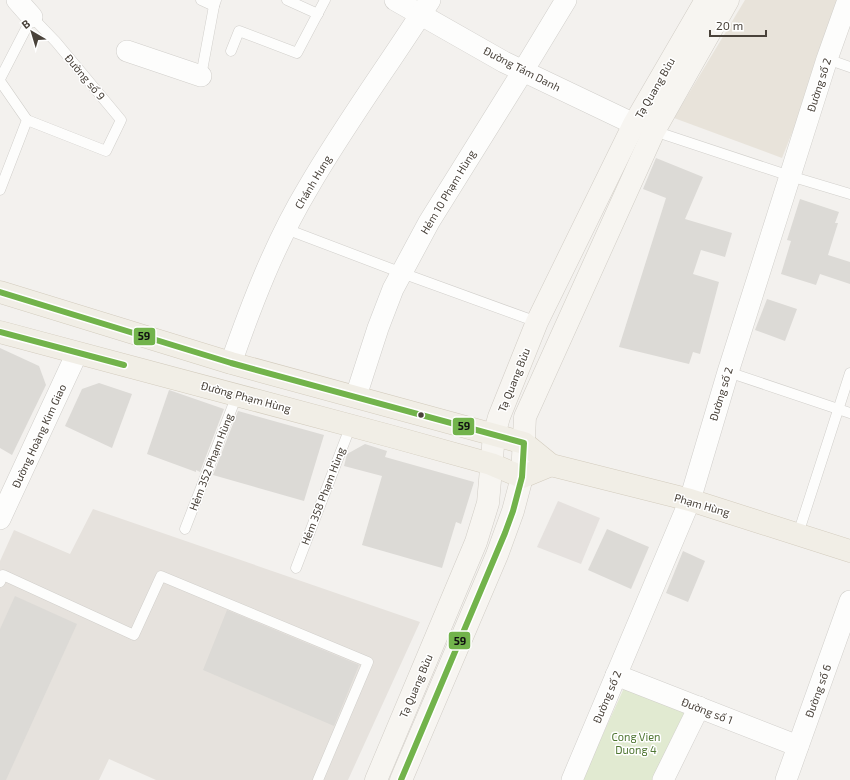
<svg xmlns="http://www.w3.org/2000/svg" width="850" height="780" font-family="'Exo 2',sans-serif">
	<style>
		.residential { fill: #e6e2dd }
		.industrial { fill: #e5e1de }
		.education { fill: #e8e3da }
		.green { fill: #e1ead1 }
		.building { fill: #dcdad6 }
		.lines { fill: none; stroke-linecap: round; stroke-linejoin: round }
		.service-casing { stroke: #d1cfcb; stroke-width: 11 }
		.minor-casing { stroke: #d1cfcb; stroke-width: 22 }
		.secondary-casing { stroke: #d1cdc6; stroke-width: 23 }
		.primary-casing { stroke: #d3ccbe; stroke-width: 23 }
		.service { stroke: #fdfdfc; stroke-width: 10 }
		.minor { stroke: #fdfdfc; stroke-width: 21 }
		.secondary { stroke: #f7f5f1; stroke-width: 22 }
		.primary { stroke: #f1eee6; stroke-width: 22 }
		.bus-1-casing { stroke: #fff; stroke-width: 9 }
		.bus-1 { stroke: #72b34b; stroke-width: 6 }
		.bus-dot { fill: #49423a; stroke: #fff; stroke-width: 1.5 }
		.labels { text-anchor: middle; stroke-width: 3; stroke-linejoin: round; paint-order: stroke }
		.street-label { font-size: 11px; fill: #49423a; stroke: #fff }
		.park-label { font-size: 11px; fill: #4f7632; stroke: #fff }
		.line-badge { stroke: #fff; stroke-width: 1.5 }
		.pale-badge-label { font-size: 11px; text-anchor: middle; font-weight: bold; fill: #111 }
	</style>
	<rect width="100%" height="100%" fill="#f3f1ee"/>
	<polygon class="residential" points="93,509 420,622 348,780 156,780 109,759 99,780 0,780 0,561 14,530 70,554"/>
	<polygon class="industrial" points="558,501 600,518 581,564 537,547"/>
	<polygon class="education" points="745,0 845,0 782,158 674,118"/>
	<polygon class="green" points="625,686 691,704 656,780 582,780"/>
	<g class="building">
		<polygon points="656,158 703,177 685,219 732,233 725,257 701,250 693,274 719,282 700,354 693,352 689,364 619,347 666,198 643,189"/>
		<polygon points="800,199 839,212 835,223 838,223 828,255 850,262 850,284 820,274 816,285 781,274 791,241 787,240"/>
		<polygon points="767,299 797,309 785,341 755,330"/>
		<polygon points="0,348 39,366 46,385 12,455 0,448"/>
		<polygon points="99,383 132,394 112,448 65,426 82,389"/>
		<polygon points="169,390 224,409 200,472 196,470 196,472 147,454"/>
		<polygon points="238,411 324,435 304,501 213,475"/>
		<polygon points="365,444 387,451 385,457 474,482 461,524 456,522 442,568 362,545 382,476 344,466 347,454"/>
		<polygon points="607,529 649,547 631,589 588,570"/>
		<polygon points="683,551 705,561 688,602 666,593"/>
		<polygon points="15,596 77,624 6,780 0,780 0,629"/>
		<polygon points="227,610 359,665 334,726 203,670"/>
	</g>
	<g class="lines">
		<defs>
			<g id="service">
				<polyline points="201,0 214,6"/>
				<polyline points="287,0 318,14"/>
				<polyline points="231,51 239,31 297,53 325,0"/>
				<polyline points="827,59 850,67"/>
				<polyline points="201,76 214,6 216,0"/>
				<polyline points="0,79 32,17 56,42 121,120 106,151 27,120"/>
				<polyline points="0,81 27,120 0,190"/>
				<polyline points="654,131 790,176 850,194"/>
				<polyline points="286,229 402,273 537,322"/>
				<polyline points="728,372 850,413"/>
				<polyline points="185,529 237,395"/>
				<polyline points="798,534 850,373"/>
				<polyline points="296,568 351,425"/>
				<polyline points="0,582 3,575 134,635 161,576 368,662 318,780"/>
			</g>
			<g id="minor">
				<polyline points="17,0 32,17"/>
				<polyline points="395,0 504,62 634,124 650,129"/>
				<polyline points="127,51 201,76"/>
				<path d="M 231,363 C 252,303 275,243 308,188 C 345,124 390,63 430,0"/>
				<polyline points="356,396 378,328 393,289 429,222 523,71 566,0"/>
				<polyline points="0,519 77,353"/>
				<polyline points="616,675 798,746"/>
				<polyline points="572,780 690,500 728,372 827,59 848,0"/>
				<polyline points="663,780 699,707"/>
				<polyline points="786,780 850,601"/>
			</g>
			<g id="secondary">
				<polyline points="376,780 476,542 488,503 494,435 499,417 537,322 634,124 706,0"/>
				<polyline points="401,780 497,555 513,511 522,477 525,417 654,131 728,0"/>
			</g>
			<g id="primary">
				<polyline points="0,292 231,363 524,443 551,465 690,500 850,551"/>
				<polyline points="0,332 390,436 491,464 522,477 551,465"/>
			</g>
		</defs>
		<use href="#service" class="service-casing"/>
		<use href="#minor" class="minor-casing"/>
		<use href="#secondary" class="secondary-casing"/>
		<use href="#primary" class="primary-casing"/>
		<use href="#service" class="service"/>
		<use href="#minor" class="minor"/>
		<use href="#secondary" class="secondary"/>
		<use href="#primary" class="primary"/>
		<defs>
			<g id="bus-1">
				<polyline points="0,292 231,363 524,443 522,477 513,511 505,533 401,780"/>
				<polyline points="0,332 124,365"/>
			</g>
		</defs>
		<use href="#bus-1" class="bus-1-casing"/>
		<use href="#bus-1" class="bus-1"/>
	</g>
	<circle class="bus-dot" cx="421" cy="415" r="3.5"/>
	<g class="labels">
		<g class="street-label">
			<text transform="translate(522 69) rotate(27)" y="4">Đường Tám Danh</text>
			<text transform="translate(85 77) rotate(50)" y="4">Đường số 9</text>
			<text transform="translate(819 85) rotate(-72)" y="4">Đường số 2</text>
			<text transform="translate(655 88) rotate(-60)" y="4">Tạ Quang Bửu</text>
			<text transform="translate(313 182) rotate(-59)" y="4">Chánh Hưng</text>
			<text transform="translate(448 192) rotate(-59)" y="4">Hẻm 10 Phạm Hùng</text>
			<text transform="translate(514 380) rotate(-68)" y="4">Tạ Quang Bửu</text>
			<text transform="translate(721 394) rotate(-73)" y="4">Đường số 2</text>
			<text transform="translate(246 397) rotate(15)" y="4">Đường Phạm Hùng</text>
			<text transform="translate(39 436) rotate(-65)" y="4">Đường Hoàng Kim Giao</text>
			<text transform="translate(211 462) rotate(-69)" y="4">Hẻm 352 Phạm Hùng</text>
			<text transform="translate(323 496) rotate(-69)" y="4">Hẻm 358 Phạm Hùng</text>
			<text transform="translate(702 505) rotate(16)" y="4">Phạm Hùng</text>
			<text transform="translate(416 686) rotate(-67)" y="4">Tạ Quang Bửu</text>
			<text transform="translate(818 691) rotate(-70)" y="4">Đường số 6</text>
			<text transform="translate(607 697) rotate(-67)" y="4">Đường số 2</text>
			<text transform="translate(707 711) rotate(21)" y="4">Đường số 1</text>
		</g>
		<g class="park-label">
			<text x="636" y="741">Cong Vien<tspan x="636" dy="13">Duong 4</tspan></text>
		</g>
	</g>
	<g class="line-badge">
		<rect x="133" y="327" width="23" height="19" rx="4" fill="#72b34b"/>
		<rect x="452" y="417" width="23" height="19" rx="4" fill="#72b34b"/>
		<rect x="448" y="631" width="23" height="19" rx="4" fill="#72b34b"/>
	</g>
	<g class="pale-badge-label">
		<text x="144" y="340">59</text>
		<text x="464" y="430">59</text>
		<text x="460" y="645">59</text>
	</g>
	<g transform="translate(32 32) rotate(322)" stroke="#ffffff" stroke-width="3" paint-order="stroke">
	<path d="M0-3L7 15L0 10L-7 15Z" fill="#49423a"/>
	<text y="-6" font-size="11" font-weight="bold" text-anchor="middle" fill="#49423a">B</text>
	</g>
	<path d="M710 30v6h56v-6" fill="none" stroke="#49423a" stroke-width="2"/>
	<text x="716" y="30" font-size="12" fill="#49423a" stroke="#ffffff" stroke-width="3" paint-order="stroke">20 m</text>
</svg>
